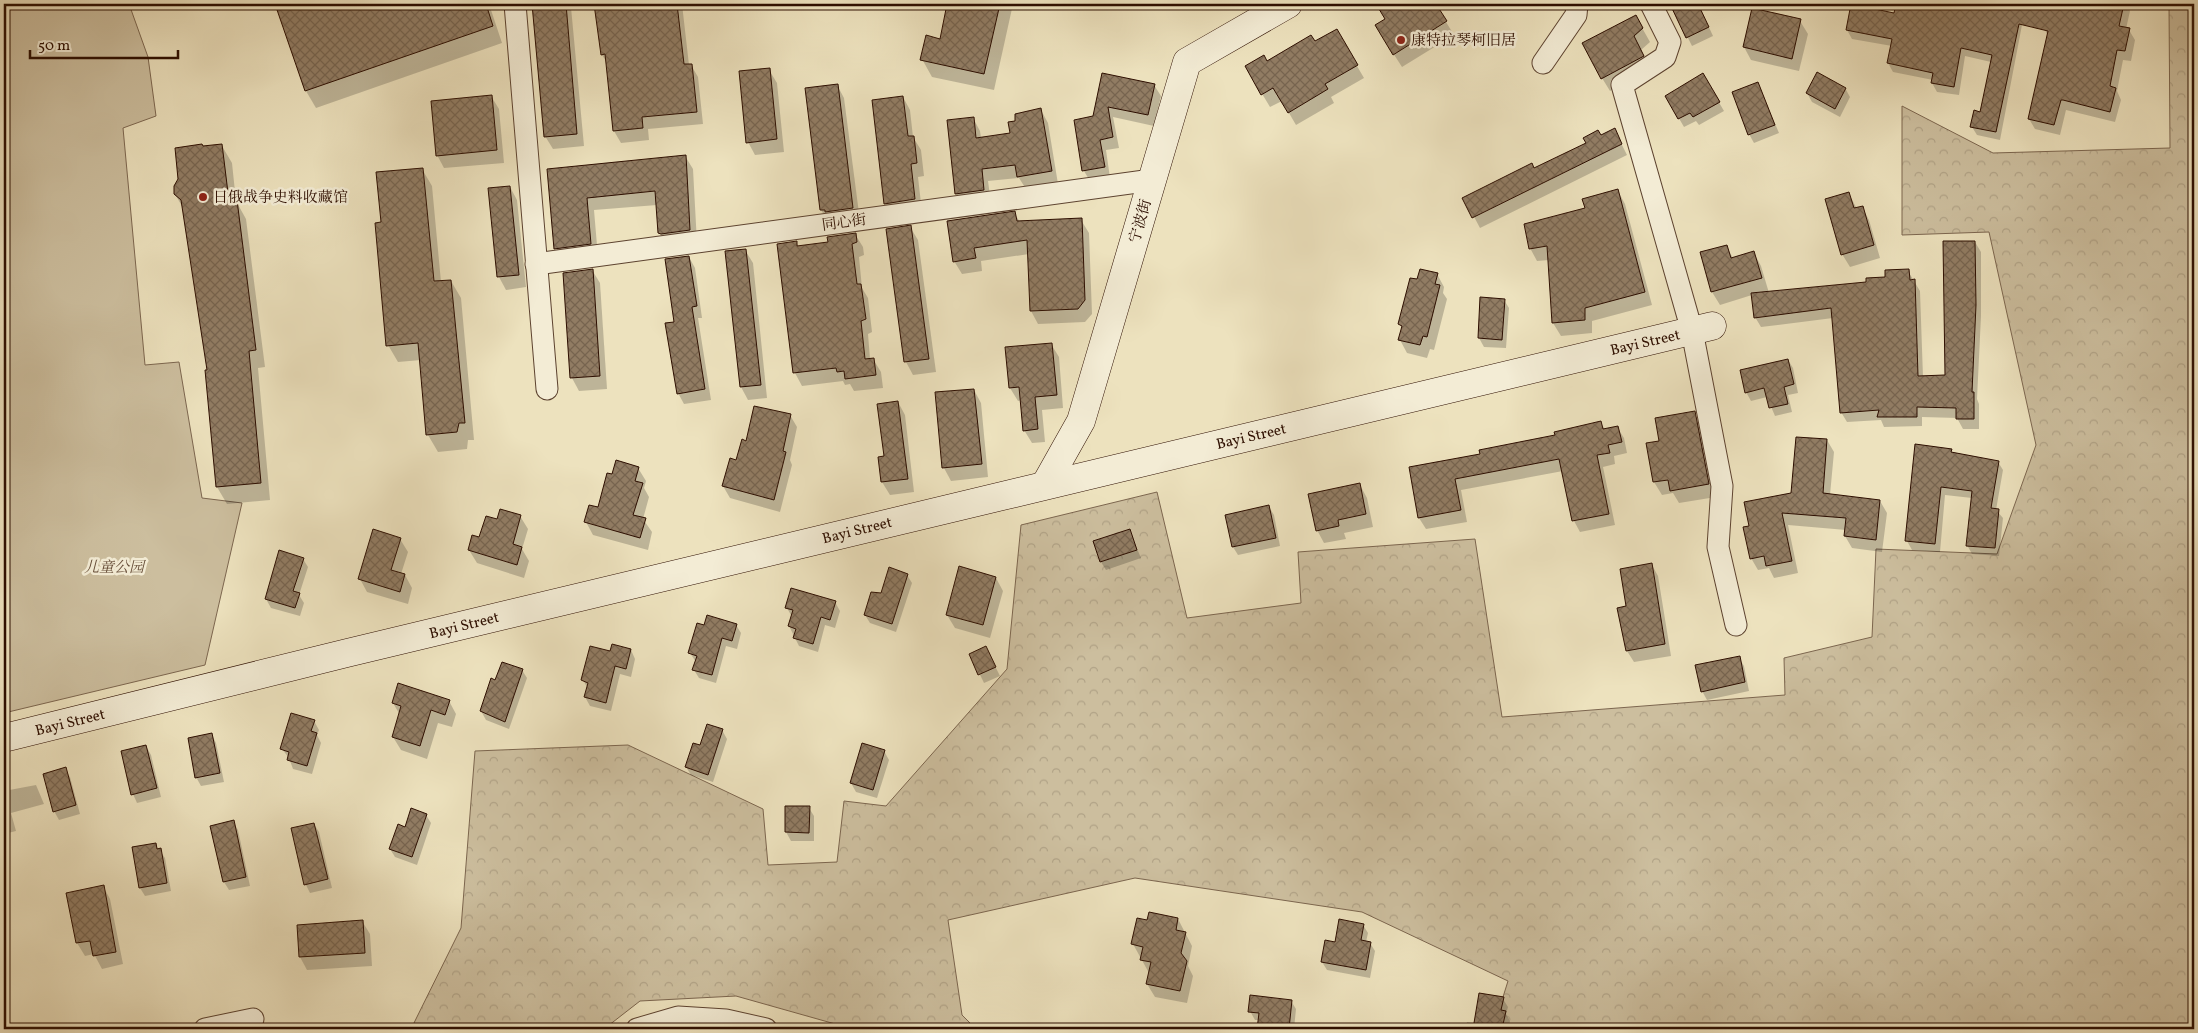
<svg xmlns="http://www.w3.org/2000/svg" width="2198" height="1033" font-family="Vollkorn,'Noto Serif SC',serif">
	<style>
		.green { fill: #ccbe9e; stroke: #7c664f }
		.forest { fill: url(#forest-crowns); stroke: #7c664f }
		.shadow { fill: #0003 }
		.building { fill: url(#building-cross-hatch); stroke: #2d0e00 }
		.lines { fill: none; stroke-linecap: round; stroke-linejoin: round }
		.street-casing { stroke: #5d4330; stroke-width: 23 }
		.secondary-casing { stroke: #2d0e00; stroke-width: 29 }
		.street { stroke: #f3ecd5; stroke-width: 21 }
		.secondary { stroke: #f3ecd5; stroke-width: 28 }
		.poi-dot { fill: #8f2418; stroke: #f3ecd5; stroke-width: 2 }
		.labels { text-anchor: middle; stroke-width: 5; stroke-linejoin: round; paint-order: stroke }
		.poi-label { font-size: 15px; fill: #2d0e00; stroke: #f3ecd5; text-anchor: start }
		.street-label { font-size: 15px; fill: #2d0e00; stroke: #f3ecd5 }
		.park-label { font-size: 15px; font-style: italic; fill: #654c37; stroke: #f3ecd5 }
	</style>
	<defs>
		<pattern id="forest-crowns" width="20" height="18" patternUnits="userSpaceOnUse" patternTransform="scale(1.25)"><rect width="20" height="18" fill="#ccbe9e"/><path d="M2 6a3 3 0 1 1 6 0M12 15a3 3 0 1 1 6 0" fill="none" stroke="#b0a286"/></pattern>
		<pattern id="building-cross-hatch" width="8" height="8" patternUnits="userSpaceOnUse" patternTransform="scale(1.25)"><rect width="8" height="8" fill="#917c63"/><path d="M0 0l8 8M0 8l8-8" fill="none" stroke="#77644f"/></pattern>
	</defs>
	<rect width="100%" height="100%" fill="#ede2be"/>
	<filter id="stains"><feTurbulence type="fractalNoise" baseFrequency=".004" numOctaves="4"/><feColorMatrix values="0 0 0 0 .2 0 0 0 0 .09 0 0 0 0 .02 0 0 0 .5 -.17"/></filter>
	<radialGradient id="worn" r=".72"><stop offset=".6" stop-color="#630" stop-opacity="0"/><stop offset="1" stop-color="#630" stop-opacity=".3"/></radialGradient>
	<polygon class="green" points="4,4 129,4 148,57 156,116 123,128 145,365 179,362 202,498 242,503 205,665 4,713"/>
	<polygon class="forest" points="2169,4 2194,4 2194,1029 1493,1029 1508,981 1362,912 1135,878 948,920 962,1015 976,1029 853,1029 736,996 640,1001 604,1029 411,1029 461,928 475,751 628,745 763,809 768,865 837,862 844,801 886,806 1007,669 1021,525 1157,492 1187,618 1301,603 1298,552 1475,539 1502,717 1785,695 1784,658 1872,637 1876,549 1997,554 2036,445 1989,232 1902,235 1902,106 1993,153 2170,148"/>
	<g class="shadow">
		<polygon points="277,4 489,4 502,43 316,108 306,91"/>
		<polygon points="533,4 569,4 571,7 584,146 553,149 545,136"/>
		<polygon points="596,4 682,4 689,65 691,65 698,77 703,124 648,129 649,140 621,143 614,131 608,64 602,55"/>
		<polygon points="949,4 1013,4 994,90 932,77 922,59 940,40"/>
		<polygon points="1382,4 1435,4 1454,35 1402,67 1384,39 1387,20 1381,10"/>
		<polygon points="1671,4 1698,4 1713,36 1692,46"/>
		<polygon points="1897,4 2026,4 2000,140 1977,135 1972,127 1981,113 1991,62 1965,56 1959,95 1937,92 1932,83 1933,80 1893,72 1888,63 1892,46 1852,39 1847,30 1895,15"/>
		<polygon points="2051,4 2126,4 2130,11 2126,29 2129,30 2135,40 2131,61 2123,60 2117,91 2121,100 2115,122 2066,110 2060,135 2035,129 2029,119 2048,36 2045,30"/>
		<polygon points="1636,17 1650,42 1641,50 1651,69 1610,91 1602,78"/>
		<polygon points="1800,21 1808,34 1799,71 1751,60 1744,47"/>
		<polygon points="1336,30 1364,78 1331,97 1334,103 1296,125 1282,101 1270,107 1246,67 1266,62 1315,43"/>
		<polygon points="769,70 777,83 784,152 755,155 748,142"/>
		<polygon points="1103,74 1154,85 1161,96 1154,126 1113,117 1119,148 1106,150 1110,178 1090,181 1084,171"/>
		<polygon points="1703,75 1724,111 1699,125 1696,121 1684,127 1666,96"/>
		<polygon points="1758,84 1779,133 1754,143 1749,134"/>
		<polygon points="837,85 844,98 860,221 829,223 821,210"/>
		<polygon points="1845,88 1850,97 1840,117 1812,102 1807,93"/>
		<polygon points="491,96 499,109 504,163 444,168 437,155"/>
		<polygon points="903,97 910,110 913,137 921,150 924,176 918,177 922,212 893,216 885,204"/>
		<polygon points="1041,110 1048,123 1058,184 1026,189 1019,178 988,181 991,203 964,207 956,194 948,121 973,118 980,131 981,138 1011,134"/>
		<polygon points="1600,136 1620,141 1627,155 1480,228 1464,198 1534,169"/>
		<polygon points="222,146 232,163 236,201 246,219 265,367 258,368 270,500 227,504 217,487 206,371 208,371 183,208 175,194 180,179"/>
		<polygon points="685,156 693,169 697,243 667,246 659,232 657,205 594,210 598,257 563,261 556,248 549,170"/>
		<polygon points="422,169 432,186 441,282 451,281 461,298 474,440 468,440 467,449 438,452 428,435 421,360 398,362 388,345 382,223"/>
		<polygon points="510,187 517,200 526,287 506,290 499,277"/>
		<polygon points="1618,191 1625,204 1652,305 1592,321 1592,333 1561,336 1553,323 1549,260 1537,261 1530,248 1586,209"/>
		<polygon points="1849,194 1857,209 1862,207 1869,220 1880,258 1850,267 1842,254"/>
		<polygon points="1014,213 1020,222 1081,220 1089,233 1092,314 1085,322 1038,324 1031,311 1029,254 981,261 982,271 962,274 954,261"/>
		<polygon points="910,227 918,240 936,372 913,375 906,362 887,230"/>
		<polygon points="855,234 863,247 864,255 859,257 862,288 868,298 872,332 868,334 870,359 873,359 881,372 883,388 854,391 850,384 845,385 843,381 802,386 795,373 778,245 796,242 799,247 829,243"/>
		<polygon points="1975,242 1981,252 1981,316 1977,399 1979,404 1979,429 1963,429 1957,418 1922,417 1922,426 1884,427 1881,420 1847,422 1841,412 1833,318 1761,327 1755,317 1752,295 1720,305 1712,292 1701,253 1726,246 1733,258 1754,253 1761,266 1769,293 1867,283 1908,271 1920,291 1923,377 1946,376"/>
		<polygon points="745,250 753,263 767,398 748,400 741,387 726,253"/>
		<polygon points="689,257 695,268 702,318 698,318 711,400 684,404 678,393 676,323"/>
		<polygon points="592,270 600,283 607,389 579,391 572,378 565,274"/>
		<polygon points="1437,274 1444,287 1443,293 1447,299 1434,350 1430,349 1427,358 1407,353 1400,340 1403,329 1400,324 1418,281"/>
		<polygon points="1481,298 1504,300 1509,308 1506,348 1484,347 1479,338"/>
		<polygon points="1051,344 1059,357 1063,408 1042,410 1045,442 1032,443 1024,430 1022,400 1018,401 1010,388"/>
		<polygon points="1788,360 1793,368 1798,393 1788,395 1792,412 1775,416 1767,397 1751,401 1746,392"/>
		<polygon points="974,390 981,403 988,477 951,481 944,468"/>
		<polygon points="898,402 905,415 914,492 890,495 882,482"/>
		<polygon points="1694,413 1702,426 1716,497 1679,503 1673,493 1662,495 1654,482 1660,442"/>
		<polygon points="790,415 797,427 790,460 792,465 780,512 730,498 723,486 747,442"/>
		<polygon points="1601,423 1605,430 1617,427 1624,438 1627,453 1614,456 1615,464 1603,467 1615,525 1580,532 1574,521 1563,471 1461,490 1467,522 1426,529 1419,518 1411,468 1481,455 1557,436"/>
		<polygon points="1827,440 1834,452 1830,495 1880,501 1887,513 1882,552 1852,548 1845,536 1846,530 1788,525 1798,573 1774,578 1769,568 1758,570 1751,558 1750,527 1792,494"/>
		<polygon points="1951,451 1953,454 1998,462 2003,470 1996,510 2003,518 1999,556 1972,554 1967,545 1972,498 1945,495 1940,552 1912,550 1907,541"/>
		<polygon points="638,468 646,481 644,488 649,497 643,519 652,532 648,550 593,535 586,522 599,509 613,475"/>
		<polygon points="1360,485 1367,498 1373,527 1344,533 1346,539 1324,543 1317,530"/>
		<polygon points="1269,507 1274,515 1280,546 1238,555 1233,547"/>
		<polygon points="520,516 528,529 522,549 529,561 524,578 477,563 469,550 498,521"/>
		<polygon points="1129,530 1141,558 1106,570 1101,562"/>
		<polygon points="400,539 408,552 401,574 405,575 412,588 408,604 367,592 360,579"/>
		<polygon points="303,559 308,567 299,595 304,603 300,616 271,608 266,599"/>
		<polygon points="1652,565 1658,576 1671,656 1634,662 1627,651 1619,609 1627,607"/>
		<polygon points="907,575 912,583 896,632 870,623 865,615 882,594"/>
		<polygon points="996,578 1003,591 990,638 955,628 947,615"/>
		<polygon points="835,602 840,611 835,628 825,625 818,652 799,646 789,626 792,617 787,608"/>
		<polygon points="736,625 741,633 737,649 726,646 716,683 699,678 694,670 696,662 690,653 705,626"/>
		<polygon points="631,650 635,659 631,677 620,674 611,711 590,706 585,697 588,689 583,680 611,652"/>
		<polygon points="970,654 990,656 1000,676 984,683"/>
		<polygon points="1739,658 1744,666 1749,691 1707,700 1702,691"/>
		<polygon points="522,670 527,678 509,729 486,720 481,711 496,681"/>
		<polygon points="449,701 456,714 452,727 438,723 427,759 401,750 393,737 400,715 393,703"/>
		<polygon points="314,721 319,730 317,735 321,743 312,774 293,769 289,758 282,749"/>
		<polygon points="722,730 727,739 713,782 691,775 686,767 701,747"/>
		<polygon points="212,735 216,743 224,782 201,786 196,777"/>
		<polygon points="146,746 151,755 161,797 137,803 133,794"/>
		<polygon points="884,751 889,760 877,798 856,792 851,783"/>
		<polygon points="65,769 70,777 80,814 59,820 54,811"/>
		<polygon points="36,785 44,804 11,813 16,831 4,834 4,791"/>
		<polygon points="787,807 809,808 814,816 814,841 791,841 786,832"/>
		<polygon points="426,815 431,823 417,865 395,857 390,849 406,829"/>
		<polygon points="233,822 238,830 250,886 229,890 224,882 211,827"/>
		<polygon points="314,824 319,832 332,888 310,893 306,885"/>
		<polygon points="155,844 165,858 171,891 145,896 140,888 133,848"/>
		<polygon points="103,886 110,899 123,964 102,969 94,954 85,956 77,943 68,894"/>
		<polygon points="1178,919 1192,946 1188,966 1193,976 1187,1003 1155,997 1147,984 1149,973 1133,944 1148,921"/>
		<polygon points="362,921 370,934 372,966 307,970 300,957 298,926"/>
		<polygon points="1363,925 1368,933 1366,942 1370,943 1375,951 1370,978 1327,970 1322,962 1336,944"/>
		<polygon points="1503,999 1508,1007 1506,1014 1510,1021 1508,1029 1465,1029 1467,1022 1475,1023"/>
		<polygon points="1291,1001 1296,1009 1294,1029 1258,1029 1259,1020 1255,1020 1250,1011"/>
	</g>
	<g class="building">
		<polygon points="275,4 486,4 493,26 305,91"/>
		<polygon points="532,4 566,4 577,134 544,137"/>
		<polygon points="594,4 677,4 684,64 692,64 697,112 642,117 643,128 613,131 605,54 601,55"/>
		<polygon points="947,4 1000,4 984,74 920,60 926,35 940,39"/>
		<polygon points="1376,4 1436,4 1447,21 1393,55 1375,25 1385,19"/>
		<polygon points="1670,4 1698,4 1709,27 1686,38"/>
		<polygon points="1851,4 1894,13 1896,4 1965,4 1997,9 1998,4 2124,4 2119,26 2130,28 2125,51 2117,50 2110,86 2116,88 2110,112 2063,100 2061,100 2054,125 2028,119 2048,31 2019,24 1996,132 1970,127 1974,110 1980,112 1992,55 1961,48 1954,87 1931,83 1933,73 1887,63 1892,39 1846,30"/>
		<polygon points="1752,8 1801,19 1792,59 1743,47"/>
		<polygon points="1636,15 1643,28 1634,36 1644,56 1601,79 1582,43"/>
		<polygon points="1337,29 1358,65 1325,84 1328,89 1288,113 1273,88 1261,95 1245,66 1264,55 1267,61 1311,35 1315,41"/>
		<polygon points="770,68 777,139 746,143 739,71"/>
		<polygon points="1817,72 1846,88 1835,109 1806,93"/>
		<polygon points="1102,73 1155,84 1148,115 1108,107 1113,137 1100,140 1105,167 1082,171 1074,120 1093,116"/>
		<polygon points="1703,73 1720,102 1693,117 1690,113 1678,119 1665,96"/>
		<polygon points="1758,82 1775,125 1748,135 1732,92"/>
		<polygon points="838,84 853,208 825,212 825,210 820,210 805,88"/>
		<polygon points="492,95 497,150 436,156 431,101"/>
		<polygon points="903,96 908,136 914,136 917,163 911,164 915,199 884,204 872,100"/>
		<polygon points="1041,108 1052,171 1017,177 1015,165 982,169 984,190 955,194 947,120 974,117 976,138 1010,133 1008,122 1015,121 1015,114"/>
		<polygon points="1615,128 1622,144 1472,218 1462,198 1532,163 1534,168 1586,143 1583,138 1598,130 1601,135"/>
		<polygon points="202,144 203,146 222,144 229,201 237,200 256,350 249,351 261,483 216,487 205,370 207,370 181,200 174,194 174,186 178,179 175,148"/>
		<polygon points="686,155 690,230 661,234 658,233 655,191 587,198 591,244 554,249 547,169"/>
		<polygon points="423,168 434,281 451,280 465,423 459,423 457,432 426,435 418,343 386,346 375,223 381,222 376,172"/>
		<polygon points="510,186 519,275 497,277 488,188"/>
		<polygon points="1618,189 1645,292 1585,308 1585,320 1552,323 1547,246 1529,249 1524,224 1585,208 1582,199"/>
		<polygon points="1849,192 1854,208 1863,206 1874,245 1841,255 1825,199"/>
		<polygon points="1015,211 1017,221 1082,218 1085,300 1078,309 1030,311 1027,240 974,248 976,258 953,262 947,221"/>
		<polygon points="911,225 929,359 904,362 886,229"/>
		<polygon points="856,233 857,242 852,244 857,284 861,284 866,319 861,321 865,359 874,358 876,375 845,379 844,371 837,372 836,368 793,373 777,244 797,241 797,246 828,242 827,237"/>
		<polygon points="1943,241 1975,241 1976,305 1972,392 1974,392 1974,419 1956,419 1956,408 1917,407 1917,417 1877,417 1879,410 1840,413 1831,308 1754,318 1751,293 1866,282 1866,278 1885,277 1885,270 1909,269 1910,280 1915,279 1918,376 1945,375"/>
		<polygon points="1727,245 1731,258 1754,251 1762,278 1711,292 1700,252"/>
		<polygon points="746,249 761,385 740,387 725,251"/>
		<polygon points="689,256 697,306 692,307 705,389 677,394 665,323 674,322 665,259"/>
		<polygon points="593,269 600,376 570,378 563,273"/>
		<polygon points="1420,269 1438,273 1435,284 1440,285 1427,337 1423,336 1420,345 1398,340 1402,326 1398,324 1410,278 1417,279"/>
		<polygon points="1480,297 1505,299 1502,340 1478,338"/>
		<polygon points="1052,343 1057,395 1035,397 1038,429 1023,431 1019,387 1009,388 1005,347"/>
		<polygon points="1788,359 1794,384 1784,387 1788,404 1769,408 1764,388 1745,393 1740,370"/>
		<polygon points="974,389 982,464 942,468 935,392"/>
		<polygon points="898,401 908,479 881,482 878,457 884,456 877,404"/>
		<polygon points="754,406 791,414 783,451 786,452 774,500 722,486 730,458 736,460 742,439 746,441"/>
		<polygon points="1695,411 1709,484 1670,491 1668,480 1653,482 1646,443 1659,441 1655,418"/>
		<polygon points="1601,421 1603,429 1618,426 1622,442 1608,445 1610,453 1597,455 1609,514 1572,521 1559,459 1455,479 1461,510 1418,518 1409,467 1480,454 1479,450 1555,435 1554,432"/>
		<polygon points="1796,437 1827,439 1823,493 1880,500 1876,540 1844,536 1846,518 1782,513 1792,561 1766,566 1764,556 1750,559 1743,527 1749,526 1744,502 1791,493"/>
		<polygon points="1915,444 1952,449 1951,452 1999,461 1991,508 1999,509 1995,548 1966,546 1972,491 1941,487 1935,544 1905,541"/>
		<polygon points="616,460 639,467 635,481 643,483 633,515 646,518 640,538 584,522 589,505 598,507 607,473 612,474"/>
		<polygon points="1360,483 1366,514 1338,520 1339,526 1316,531 1308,494"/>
		<polygon points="1269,505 1276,538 1232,547 1225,515"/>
		<polygon points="500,509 521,515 513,544 522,547 517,565 468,550 472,535 479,537 486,516 497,519"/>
		<polygon points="373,529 401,538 391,570 405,574 400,592 358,579"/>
		<polygon points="1130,529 1137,550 1100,562 1093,541"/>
		<polygon points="279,550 304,558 293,591 300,593 295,608 265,599"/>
		<polygon points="1652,563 1665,644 1626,651 1617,608 1626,606 1620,569"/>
		<polygon points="959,566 996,577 983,625 946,615"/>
		<polygon points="889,567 908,574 892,624 864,615 871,592 881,593"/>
		<polygon points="791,588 836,601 830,620 821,617 813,644 793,638 796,629 788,626 793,610 785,608"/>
		<polygon points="707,615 737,624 732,641 722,638 712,675 692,670 697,656 688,653 697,623 704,625"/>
		<polygon points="612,644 631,649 626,669 615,666 606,703 584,697 588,683 581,680 590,646 610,651"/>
		<polygon points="986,646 996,667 978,675 969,654"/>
		<polygon points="1740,656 1745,682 1701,692 1695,665"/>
		<polygon points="502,662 523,669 505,722 480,711 491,678 495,680"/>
		<polygon points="398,683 450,700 445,715 431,710 420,746 392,737 401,706 392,703"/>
		<polygon points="291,713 315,720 311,731 317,733 307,766 287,760 289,752 280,749"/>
		<polygon points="707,724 723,729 708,775 685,767 693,743 700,745"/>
		<polygon points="212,733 220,773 195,778 188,738"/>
		<polygon points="862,743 885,750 873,790 850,783"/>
		<polygon points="146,745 157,788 131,795 121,751"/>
		<polygon points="66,767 76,805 53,812 43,774"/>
		<polygon points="785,806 810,806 809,833 785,832"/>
		<polygon points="411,808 427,814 412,857 389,849 398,824 405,827"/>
		<polygon points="234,820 246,877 223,882 210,826"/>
		<polygon points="314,823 328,879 304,885 291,828"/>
		<polygon points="156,843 157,849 161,848 167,883 139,888 132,847"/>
		<polygon points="104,885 116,952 93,956 90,941 76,943 66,893"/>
		<polygon points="1149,912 1178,918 1176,930 1186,932 1181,953 1187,961 1180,991 1146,984 1151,962 1140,960 1143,947 1131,944 1137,918 1147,920"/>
		<polygon points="1339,919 1364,924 1361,940 1371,942 1366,970 1321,962 1325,940 1335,942"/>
		<polygon points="363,920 365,953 299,957 297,925"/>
		<polygon points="1479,993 1504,997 1501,1010 1506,1011 1502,1029 1473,1029"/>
		<polygon points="1250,995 1292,1000 1289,1029 1257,1029 1259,1013 1248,1012"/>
	</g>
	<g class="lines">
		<defs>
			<g id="street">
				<polyline points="515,4 547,389"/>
				<polyline points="1651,4 1670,42 1665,57 1622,85 1692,331 1722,486 1718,547 1736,625"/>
				<polyline points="1543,63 1576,15 1577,4"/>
				<polyline points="536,264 1152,180"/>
				<polyline points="205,1029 253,1019"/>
				<polyline points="637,1029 678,1017 726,1020 766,1029"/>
			</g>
			<g id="secondary">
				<polyline points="1045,485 1081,421 1187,62 1288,4"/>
				<polyline points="4,738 347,653 1712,326"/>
			</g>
		</defs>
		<use href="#street" class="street-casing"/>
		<use href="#secondary" class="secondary-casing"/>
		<use href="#street" class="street"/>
		<use href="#secondary" class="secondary"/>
	</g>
	<g class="poi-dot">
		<circle cx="1401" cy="40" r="5"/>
		<circle cx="203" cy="197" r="5"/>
	</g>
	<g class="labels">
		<g class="poi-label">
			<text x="1411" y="45">康特拉琴柯旧居</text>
			<text x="213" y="202">日俄战争史料收藏馆</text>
		</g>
		<g class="street-label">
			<text transform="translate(1140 221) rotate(-74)" y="5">宁波街</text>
			<text transform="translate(844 222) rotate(-8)" y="5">同心街</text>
			<text transform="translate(1645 342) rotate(-13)" y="5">Bayi Street</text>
			<text transform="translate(1251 436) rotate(-13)" y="5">Bayi Street</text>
			<text transform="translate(857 530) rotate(-14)" y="5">Bayi Street</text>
			<text transform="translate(464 625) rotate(-14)" y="5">Bayi Street</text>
			<text transform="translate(70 722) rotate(-14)" y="5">Bayi Street</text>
		</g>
		<g class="park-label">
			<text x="114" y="572">儿童公园</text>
		</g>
	</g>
	<rect width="2198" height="1033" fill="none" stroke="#ede2be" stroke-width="20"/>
	<rect x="5" y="5" width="2188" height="1023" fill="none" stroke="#2d0e00" stroke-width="2.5"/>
	<rect x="10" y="10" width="2178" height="1013" fill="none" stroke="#2d0e00"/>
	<path d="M30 50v8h148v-8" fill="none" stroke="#2d0e00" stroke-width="2.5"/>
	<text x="38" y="50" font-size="15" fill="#2d0e00" stroke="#f3ecd5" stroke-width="4" paint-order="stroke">50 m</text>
	<rect width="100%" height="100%" filter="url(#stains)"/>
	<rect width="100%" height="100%" fill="url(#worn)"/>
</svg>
